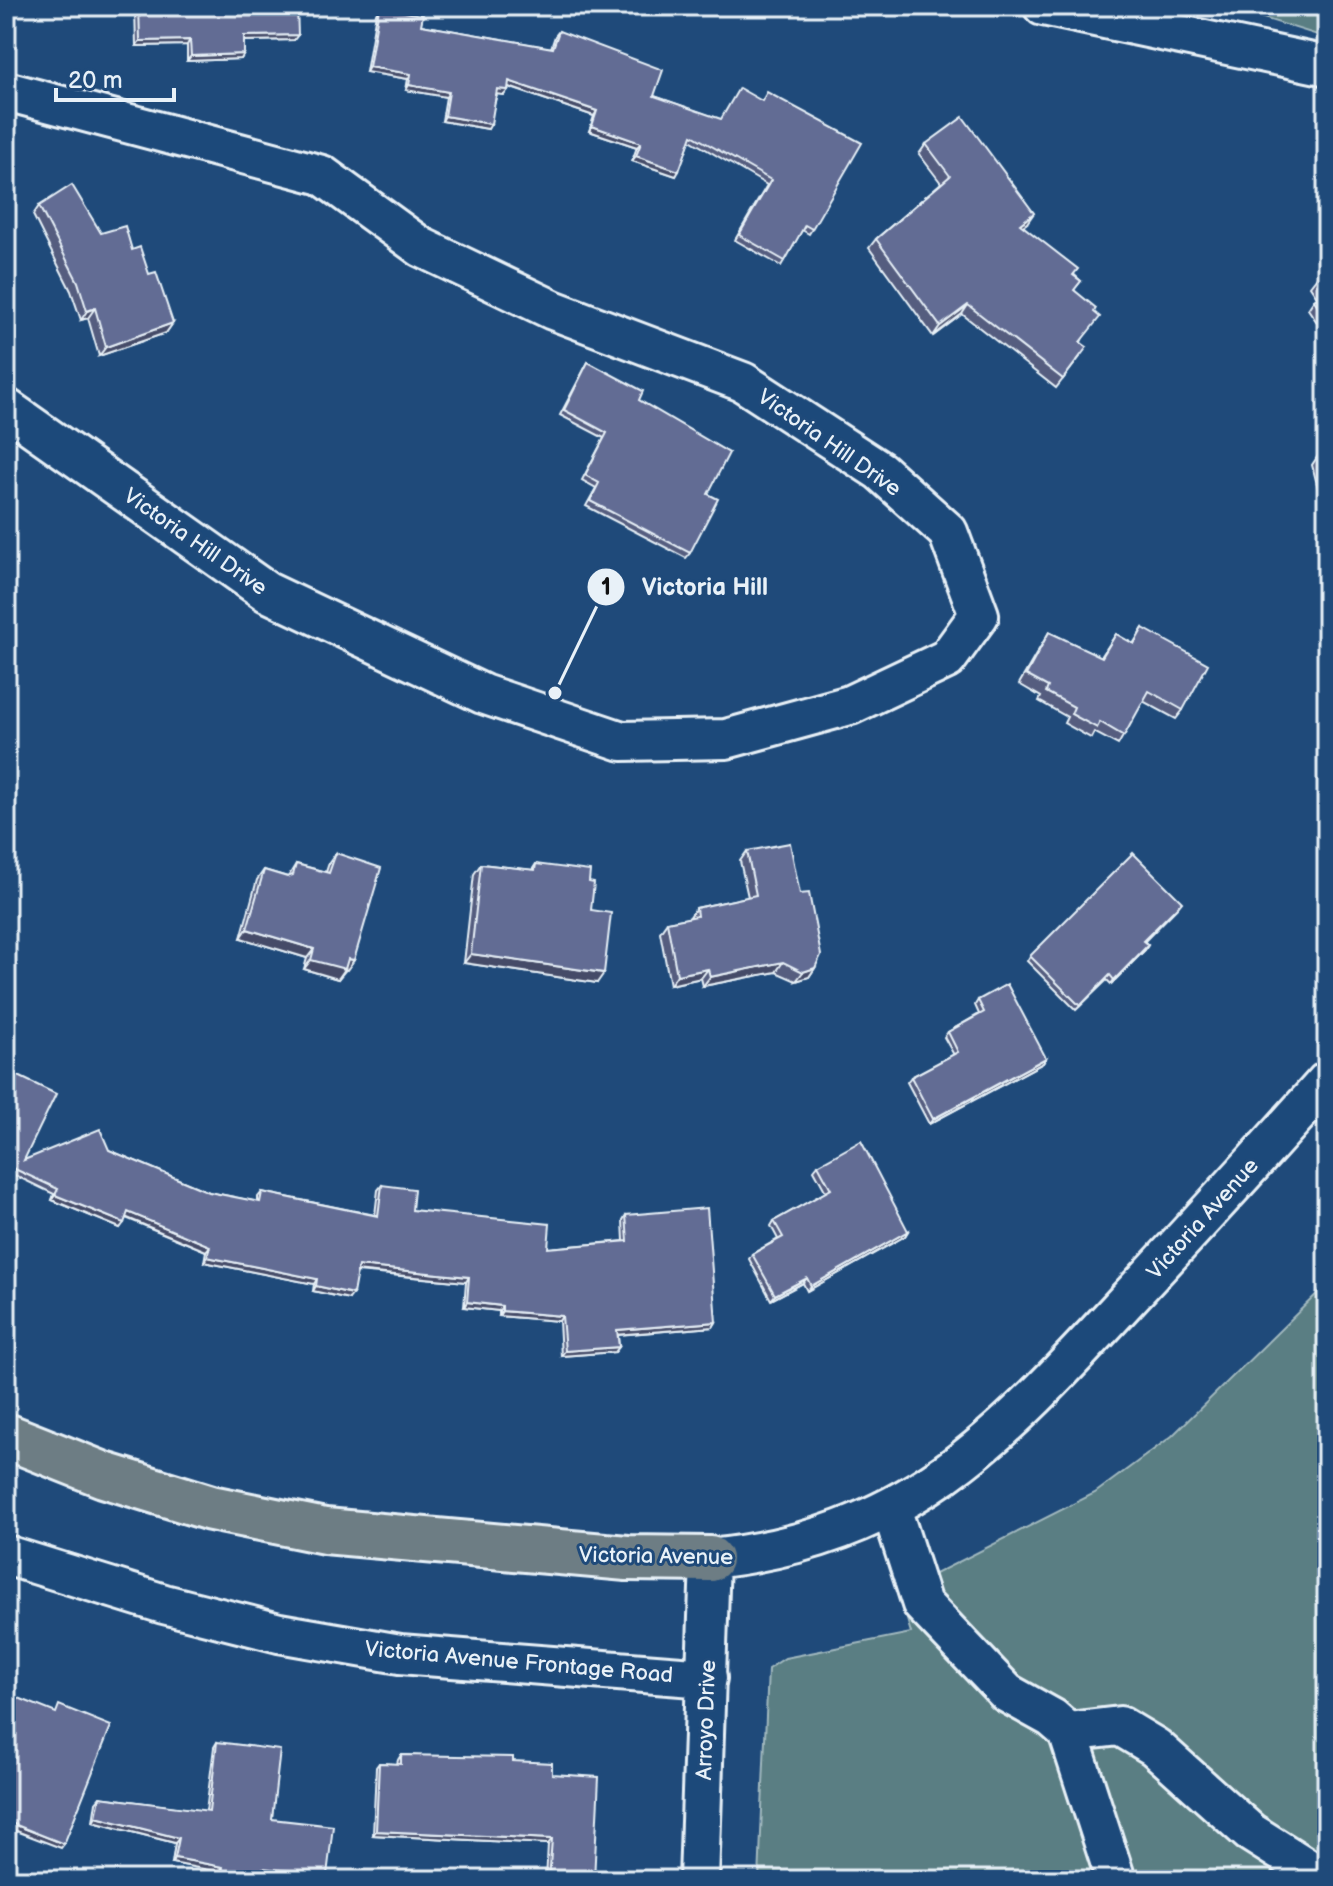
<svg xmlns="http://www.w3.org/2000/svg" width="1333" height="1886" font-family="'Balsamiq Sans',sans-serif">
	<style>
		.green { fill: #5a7e83; stroke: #a1b8be; stroke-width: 2 }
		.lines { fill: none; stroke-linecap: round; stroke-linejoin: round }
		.minor-casing { stroke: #e8f1f8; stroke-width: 44 }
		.major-casing { stroke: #e8f1f8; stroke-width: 50 }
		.minor { stroke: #1f4a7a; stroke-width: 38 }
		.major { stroke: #6d7d84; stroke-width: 44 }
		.wall { fill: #545d7f; stroke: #e8f1f8; stroke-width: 2 }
		.shaded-wall { fill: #454c68; stroke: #e8f1f8; stroke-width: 2 }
		.building { fill: #626c94; stroke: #e8f1f8; stroke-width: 2 }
		.labels { text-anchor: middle; stroke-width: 6; stroke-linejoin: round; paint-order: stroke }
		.street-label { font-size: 22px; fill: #e8f1f8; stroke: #1f4a7a }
		.leader { fill: none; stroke: #e8f1f8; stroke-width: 3 }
		.callout-dot { fill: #e8f1f8; stroke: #1f4a7a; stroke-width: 3 }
		.mark-label { font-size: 24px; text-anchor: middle; font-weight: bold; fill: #111 }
		.callout-label { font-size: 24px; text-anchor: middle; font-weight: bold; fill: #e8f1f8; stroke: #1f4a7a; stroke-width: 6; stroke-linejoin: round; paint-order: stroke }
	</style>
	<rect width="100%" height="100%" fill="#1f4a7a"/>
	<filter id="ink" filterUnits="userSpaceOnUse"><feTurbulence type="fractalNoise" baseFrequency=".0125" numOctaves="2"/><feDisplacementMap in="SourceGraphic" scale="16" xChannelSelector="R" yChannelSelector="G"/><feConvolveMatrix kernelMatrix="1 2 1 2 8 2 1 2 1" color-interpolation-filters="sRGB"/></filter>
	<g filter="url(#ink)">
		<g class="green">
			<polygon points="1225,6 1327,6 1327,38"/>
			<polygon points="1327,1284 1327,1880 759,1880 768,1669 785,1658 911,1633 899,1592 1095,1493 1172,1436"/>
		</g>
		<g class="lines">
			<defs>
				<g id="minor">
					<polyline points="1043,6 1327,66"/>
					<polyline points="6,91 322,175 421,247 553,310 743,382 880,471 948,532 979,615 947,659 850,705 726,739 622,741 483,694 267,592 6,408"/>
					<polyline points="891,1508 922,1604 1007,1693 1052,1718 1068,1732 1116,1880"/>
					<polyline points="6,1555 164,1604 279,1633 400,1654 707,1678"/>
					<polyline points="1068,1732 1120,1726 1155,1747 1250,1832 1326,1880"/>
					<path d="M 699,1880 L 710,1559 C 908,1538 999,1439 1126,1301 C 1194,1228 1261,1155 1327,1081"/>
				</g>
				<polyline id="major" points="6,1436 104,1475 211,1508 325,1531 627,1558 710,1559"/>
			</defs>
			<use href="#minor" class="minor-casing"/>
			<use href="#major" class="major-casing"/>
			<use href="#minor" class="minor"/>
			<use href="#major" class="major"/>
		</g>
		<g class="wall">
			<polygon points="135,6 297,6 294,40 244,41 244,54 241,59 187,61 187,45 136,46"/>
			<polygon points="379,8 421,25 551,48 555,36 559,31 654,96 720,119 812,229 809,234 802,230 781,266 735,240 767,185 690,140 676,176 632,161 637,147 589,131 594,116 508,87 504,95 497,94 488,129 442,121 446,97 406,90 408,79 366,72 376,13"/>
			<polygon points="926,144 1027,223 1023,226 1081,281 1074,290 1094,312 1081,342 1080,357 1056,388 962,314 933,336 869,248 876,239 941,183 919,154"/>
			<polygon points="39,206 101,233 132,250 149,274 173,323 166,333 99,356 88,318 81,320 71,291 33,215"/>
			<polygon points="1327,271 1327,337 1308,309 1314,300 1318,298 1310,286 1317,277"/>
			<polygon points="588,362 639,400 708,494 690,553 686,558 586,506 596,488 582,480 604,438 560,415"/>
			<polygon points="1327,454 1327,510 1324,511 1312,465 1318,456"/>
			<polygon points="1143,628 1183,710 1176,719 1143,701 1118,745 1094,732 1091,738 1064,723 1067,717 1039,701 1041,697 1019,684 1049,632 1101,657 1116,634 1133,644"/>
			<polygon points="747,851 815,968 809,977 796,981 776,972 703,986 701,978 670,985 660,932 667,922 689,918 696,908 748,897 740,861"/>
			<polygon points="336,853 354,960 338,979 304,969 307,958 241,938 257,880 264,870 288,877 296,864 326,872 329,863"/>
			<polygon points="481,864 532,870 536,864 589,882 597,983 464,963 474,874"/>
			<polygon points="1178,907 1144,941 1148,945 1145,950 1111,984 1107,980 1076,1010 1027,961 1030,956"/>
			<polygon points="978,1000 1046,1058 1043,1063 929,1124 907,1082 911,1077 954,1055 944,1037 948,1032 979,1014 975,1005"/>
			<polygon points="6,1070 24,1160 109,1150 209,1192 258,1202 258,1197 262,1192 375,1215 378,1190 382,1185 412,1210 548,1248 624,1241 623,1220 626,1215 716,1322 713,1327 618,1335 619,1347 615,1352 561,1356 559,1321 499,1316 499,1311 464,1307 466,1282 357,1272 349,1299 313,1291 314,1284 204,1262 206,1251 126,1218 120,1228 52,1200 54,1194 6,1171"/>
			<polygon points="818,1165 908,1231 905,1236 807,1291 803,1283 771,1300 749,1259 752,1254 778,1239 771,1226 774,1221 826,1192 814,1170"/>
			<polygon points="217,1742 272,1819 323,1880 262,1873 262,1880 218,1880 219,1872 172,1863 175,1843 93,1822 96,1802 100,1797 206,1811 214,1747"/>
			<polygon points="401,1755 513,1761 552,1774 594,1880 546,1880 548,1844 373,1835 376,1767 379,1763 397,1764 398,1760"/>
		</g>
		<g class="shaded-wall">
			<polygon points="298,35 294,40 241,41 244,36"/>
			<polygon points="190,40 187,45 136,46 140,41"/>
			<polygon points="244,54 241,59 187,61 191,56"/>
			<polygon points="369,67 411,74 408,79 366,72"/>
			<polygon points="509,81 597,111 594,116 506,86"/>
			<polygon points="409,85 449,92 446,97 406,90"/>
			<polygon points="497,89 508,90 504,95 494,94"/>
			<polygon points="445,116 491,124 488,129 442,121"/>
			<polygon points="592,126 641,143 637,147 589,131"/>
			<polygon points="636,156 679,171 676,176 632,161"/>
			<polygon points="1034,213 1027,223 1013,233 1020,224"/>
			<polygon points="968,305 962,314 933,336 940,326"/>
			<polygon points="95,308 88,318 81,320 87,311"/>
			<polygon points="173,323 166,333 99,356 106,347"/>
			<polygon points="1182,902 1178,907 1140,946 1143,941"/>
			<polygon points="247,929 314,949 307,958 241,938"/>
			<polygon points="1148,945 1145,950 1111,984 1114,980"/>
			<polygon points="471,954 604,973 597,983 464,963"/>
			<polygon points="348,959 354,960 347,970 345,969 338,979 304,969 311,960"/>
			<polygon points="783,962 776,972 703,986 710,977"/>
			<polygon points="815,968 809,977 796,981 803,972"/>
			<polygon points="708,969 701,978 670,985 677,975"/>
			<polygon points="1046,1058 1043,1063 929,1124 933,1119"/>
			<polygon points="55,1195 124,1223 120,1228 52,1200"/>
			<polygon points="128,1212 210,1246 206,1251 125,1217"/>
			<polygon points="908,1231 905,1236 807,1291 811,1286"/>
			<polygon points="207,1257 317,1279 314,1284 204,1262"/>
			<polygon points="358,1266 469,1277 466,1282 355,1271"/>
			<polygon points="807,1278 803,1283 771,1300 775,1295"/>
			<polygon points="316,1286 353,1294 349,1299 313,1291"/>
			<polygon points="467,1302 502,1306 499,1311 464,1307"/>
			<polygon points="502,1311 562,1316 559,1321 499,1316"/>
			<polygon points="716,1322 713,1327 614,1335 617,1330"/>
			<polygon points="619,1347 615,1352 561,1356 565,1351"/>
			<polygon points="96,1817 179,1838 175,1843 93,1822"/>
			<polygon points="6,1821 64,1844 61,1848 6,1827"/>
			<polygon points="376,1831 552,1839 548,1844 373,1835"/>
			<polygon points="175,1858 223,1867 219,1872 172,1863"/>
			<polygon points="263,1868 327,1875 323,1880 260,1873"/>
		</g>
		<g class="building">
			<polygon points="139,6 297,6 298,35 244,36 244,54 191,56 190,40 140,41"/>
			<polygon points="379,8 423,15 421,25 553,48 559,31 663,70 654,96 721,119 739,88 762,101 767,92 862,143 812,229 805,225 785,261 739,235 771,180 692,135 679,171 636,156 641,143 592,126 597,111 509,81 508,90 497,89 491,124 445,116 449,92 409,85 411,74 369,67"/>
			<polygon points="963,117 1034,213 1020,224 1078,269 1073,275 1081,281 1074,290 1096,308 1094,312 1100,317 1080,342 1087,347 1063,379 968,305 940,326 876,239 950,176 926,144"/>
			<polygon points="72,185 101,233 125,226 132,250 140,247 149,274 156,272 173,323 106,347 95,308 87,311 78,282 39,206"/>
			<polygon points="1327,271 1327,319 1314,300 1327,293 1317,277"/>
			<polygon points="588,362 643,391 639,400 729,453 708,494 718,499 690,553 590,501 599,483 585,475 607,433 564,410"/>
			<polygon points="1327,454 1327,489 1318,456"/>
			<polygon points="1143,628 1208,664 1183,710 1149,691 1124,736 1100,722 1097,728 1071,714 1074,707 1046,692 1048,687 1026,675 1049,632 1102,657 1116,634 1134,644"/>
			<polygon points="790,843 800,894 809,893 821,955 815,968 803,972 783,962 710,977 708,969 677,975 667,922 697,916 696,908 756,895 747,851"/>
			<polygon points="336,853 381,868 354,960 348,959 345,969 311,960 314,949 247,929 264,870 287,877 293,875 296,864 329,873"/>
			<polygon points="1133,853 1182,902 1143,941 1148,945 1114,980 1110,975 1080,1006 1030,956"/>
			<polygon points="481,864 535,870 536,864 590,871 589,882 594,883 591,910 611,913 604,973 471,954"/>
			<polygon points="1007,984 1046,1058 933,1119 911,1077 958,1052 948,1032 984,1012 978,1000"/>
			<polygon points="6,1070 56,1094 24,1160 100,1129 109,1150 209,1192 260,1202 262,1192 378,1216 382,1185 414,1189 412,1210 550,1224 548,1248 628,1241 626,1215 707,1208 716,1322 617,1330 619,1347 565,1351 562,1316 502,1311 502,1306 467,1302 469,1277 358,1266 353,1294 316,1286 317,1279 207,1257 210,1246 128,1212 124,1223 55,1195 58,1189 6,1165"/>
			<polygon points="861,1141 908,1231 811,1286 807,1278 775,1295 752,1254 783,1237 774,1221 831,1189 818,1165"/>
			<polygon points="6,1693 56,1713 59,1705 111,1726 64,1844 6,1821"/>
			<polygon points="217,1742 280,1750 272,1819 333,1826 327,1875 263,1868 262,1880 221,1880 223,1867 175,1858 179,1838 96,1817 100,1797 209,1811"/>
			<polygon points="401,1755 513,1757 513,1761 552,1763 552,1774 599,1777 594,1880 549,1880 552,1839 376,1831 379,1763 401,1764"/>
		</g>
	</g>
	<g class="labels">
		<g class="street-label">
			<text transform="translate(830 442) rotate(35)" y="8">Victoria Hill Drive</text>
			<text transform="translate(196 541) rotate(35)" y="8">Victoria Hill Drive</text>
			<text transform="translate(1202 1218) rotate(-48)" y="8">Victoria Avenue</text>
			<text transform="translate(656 1555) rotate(1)" y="8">Victoria Avenue</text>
			<text transform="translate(519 1661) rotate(5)" y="8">Victoria Avenue Frontage Road</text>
			<text transform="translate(705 1720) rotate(-88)" y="8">Arroyo Drive</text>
		</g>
	</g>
	<path class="leader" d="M555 693L606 587"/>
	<g class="callout-dot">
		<circle cx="555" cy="693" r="8"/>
		<circle cx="606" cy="587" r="20"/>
	</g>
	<g class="mark-label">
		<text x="606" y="595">1</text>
	</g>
	<g class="callout-label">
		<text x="705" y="595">Victoria Hill</text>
	</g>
	<rect width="1333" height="1886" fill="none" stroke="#1f4a7a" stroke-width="32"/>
	<rect x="16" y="16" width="1301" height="1854" fill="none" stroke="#e8f1f8" stroke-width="3" filter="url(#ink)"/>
	<path d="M56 88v12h118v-12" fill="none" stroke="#e8f1f8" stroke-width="4"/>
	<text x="68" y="88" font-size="24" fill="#e8f1f8" stroke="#1f4a7a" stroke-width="6" paint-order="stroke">20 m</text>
</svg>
